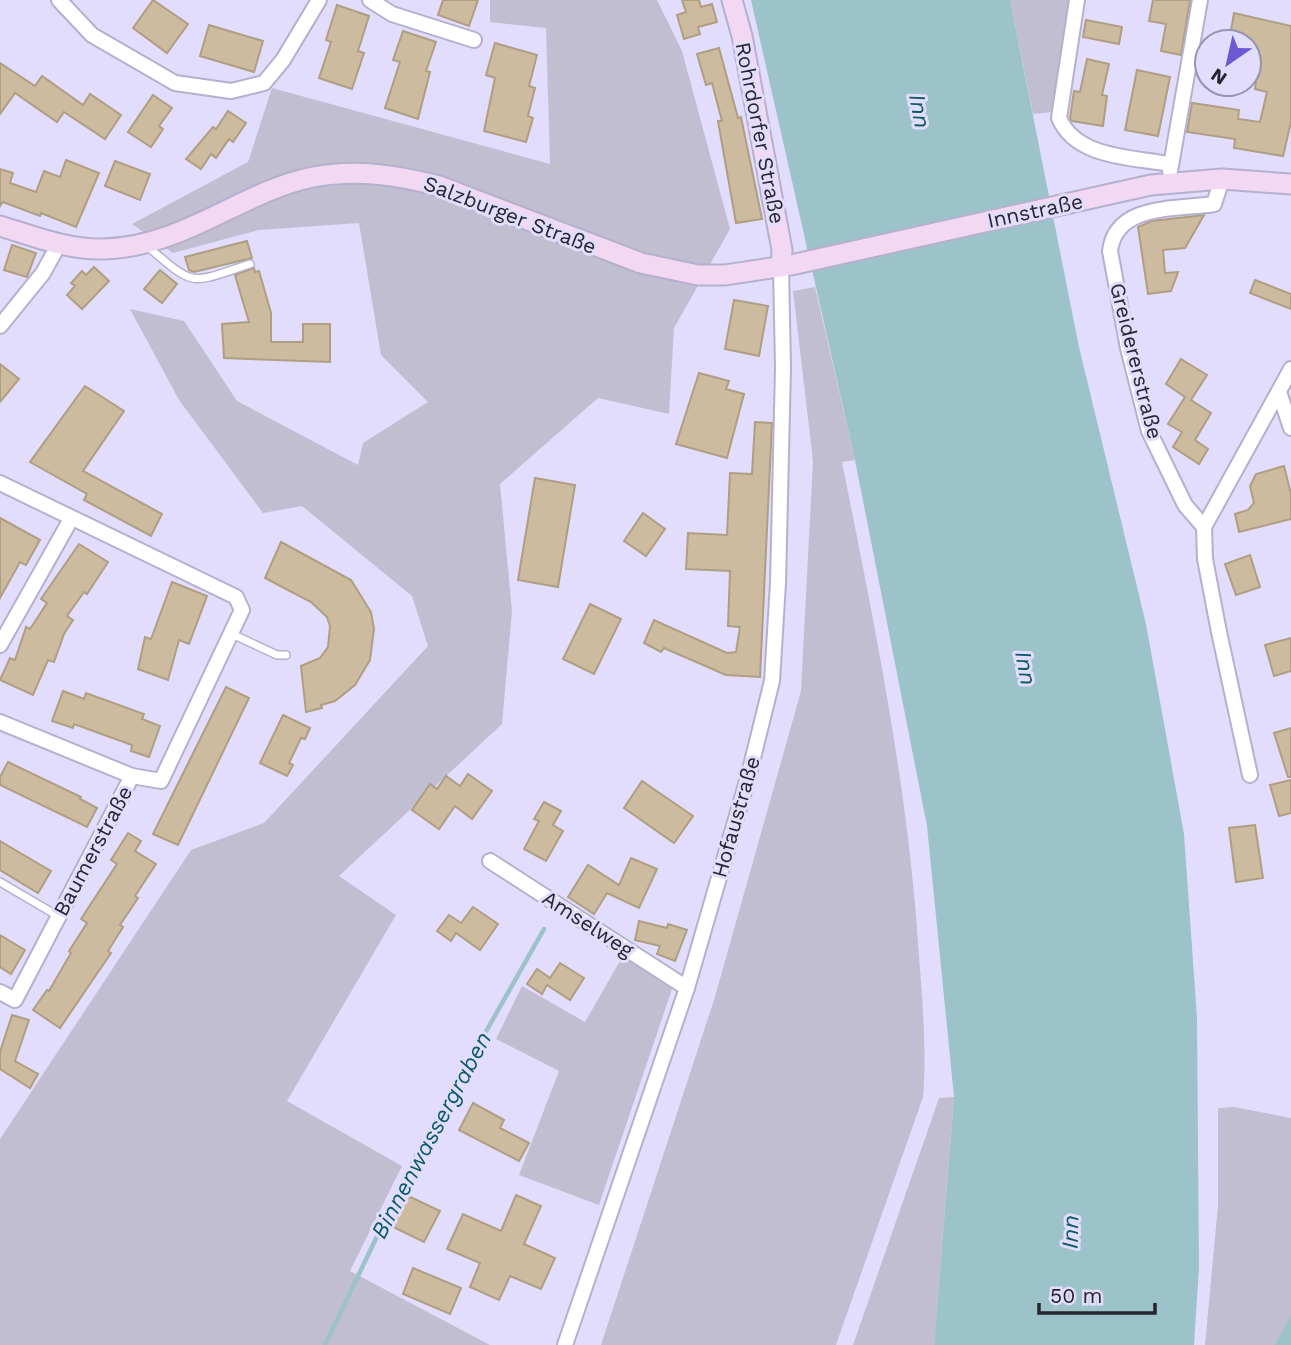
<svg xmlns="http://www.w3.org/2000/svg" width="1291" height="1345" font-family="'Work Sans',sans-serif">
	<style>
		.green { fill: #c1bed2 }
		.water { fill: #9dc3ca }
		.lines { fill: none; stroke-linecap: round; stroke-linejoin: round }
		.stream { stroke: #9dc3ca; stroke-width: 4.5 }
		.building { fill: #cdbb9f; stroke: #af9e82; stroke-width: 2 }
		.service-casing { stroke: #b5b0ce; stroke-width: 10 }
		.minor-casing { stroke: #b5b0ce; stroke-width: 18 }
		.secondary-casing { stroke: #b5b0ce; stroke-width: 23 }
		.service { stroke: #fff; stroke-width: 7 }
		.minor { stroke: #fff; stroke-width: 14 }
		.secondary { stroke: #f2d8f2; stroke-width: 19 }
		.labels { text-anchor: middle; stroke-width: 6; stroke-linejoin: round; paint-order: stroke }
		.street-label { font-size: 21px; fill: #272531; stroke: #e2ddfd }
		.water-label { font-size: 23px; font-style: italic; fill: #0b5c66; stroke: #e2ddfd }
	</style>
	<rect width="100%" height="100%" fill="#e2ddfd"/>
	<g class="green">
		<polygon points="490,0 657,0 682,51 730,229 674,328 669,414 598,398 500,484 512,611 502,724 339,876 396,915 287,1101 402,1166 350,1271 490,1345 0,1345 0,1139 191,850 264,823 428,646 412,596 302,506 263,513 179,400 130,309 184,321 237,401 358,465 363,443 428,402 381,355 359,223 259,230 173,253 132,224 248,162 272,88 550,164 546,28 490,22"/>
		<polygon points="1010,0 1072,0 1053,112 1033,114"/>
		<path d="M 815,287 L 855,460 L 842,462 C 874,622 907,781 918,943 C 922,995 927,1045 923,1097 L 836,1345 L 601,1345 L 714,1000 L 801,691 L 813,461 L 793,291 Z"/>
		<polygon points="624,954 674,983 599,1205 519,1175 559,1071 496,1039 522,986 585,1022"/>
		<polygon points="954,1097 934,1345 853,1345 939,1098"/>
		<polygon points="1234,1107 1291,1118 1291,1345 1205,1345 1218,1205 1218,1108"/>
	</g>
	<g class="water">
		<polygon points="751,0 1010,0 1079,347 1146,624 1184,834 1197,1018 1199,1267 1194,1345 934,1345 954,1097 927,826 855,460"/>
		<polygon points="1291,1315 1291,1345 1275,1345"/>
	</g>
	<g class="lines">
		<polyline class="stream" points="325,1345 415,1157 544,929"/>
	</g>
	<g class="building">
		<polygon points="153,0 188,24 167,53 133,28"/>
		<polygon points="443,0 478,0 469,26 438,15"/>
		<polygon points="682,0 699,0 701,7 712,4 717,22 698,27 700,34 684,39 677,15 686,12"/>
		<polygon points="1153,0 1190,0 1181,55 1161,51 1166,24 1149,21"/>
		<polygon points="337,5 369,16 358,51 364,53 352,89 319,78 331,42 326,40"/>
		<polygon points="1234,13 1291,26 1291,122 1283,156 1234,148 1235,139 1187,132 1192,103 1239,110 1238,119 1260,122 1267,92 1255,89 1258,63 1249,61 1249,42 1229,42"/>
		<polygon points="1086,20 1122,27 1119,44 1083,37"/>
		<polygon points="209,25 263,41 254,72 200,56"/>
		<polygon points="403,31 436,42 426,71 430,72 418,119 385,108 400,62 393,60"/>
		<polygon points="495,43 537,55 529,86 535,88 528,116 533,118 526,142 484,131 495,78 486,75"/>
		<polygon points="719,48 738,118 741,117 762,219 736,223 718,121 722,121 712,83 706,85 697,54"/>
		<polygon points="1087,59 1109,64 1102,95 1107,96 1103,126 1072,121 1070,118 1074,91 1080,92"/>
		<polygon points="0,63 35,86 42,76 83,105 90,94 121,115 105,139 64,112 57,122 15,93 0,114"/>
		<polygon points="1137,70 1170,77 1158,136 1125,130"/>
		<polygon points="153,95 172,108 159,126 163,129 151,147 128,132"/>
		<polygon points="228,111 246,123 233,142 229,139 216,158 211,154 201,169 186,159 213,127 216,129"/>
		<polygon points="66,160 99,173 76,227 41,213 40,216 3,202 0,206 0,169 13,173 10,183 36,192 44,171 60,177"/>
		<polygon points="115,161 150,174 140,200 105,186"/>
		<polygon points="1204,215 1185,248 1163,250 1165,273 1178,272 1171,291 1148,294 1138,227 1152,221"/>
		<polygon points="247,241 252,258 194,272 189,270 185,257"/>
		<polygon points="12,245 36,253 27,277 4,270"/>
		<polygon points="94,267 109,281 82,309 67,295 75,286 71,283 82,271 86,275"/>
		<polygon points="254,268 255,272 259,271 271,313 271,342 303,342 303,324 330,324 330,362 224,358 222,324 249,322 235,275"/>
		<polygon points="160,270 177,284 162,303 144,289"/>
		<polygon points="1255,280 1291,294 1291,309 1250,293"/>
		<polygon points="734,300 768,306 759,356 725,349"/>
		<polygon points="1181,359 1207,375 1191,400 1211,413 1195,440 1208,449 1199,464 1173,447 1182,432 1168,424 1185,397 1166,384"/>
		<polygon points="0,364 19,379 0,402"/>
		<polygon points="699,373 729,381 726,389 744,394 727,458 676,444"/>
		<polygon points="85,386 124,411 83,471 162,514 151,536 84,500 87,494 30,462"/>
		<polygon points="755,422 772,423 760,677 726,675 664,648 661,652 644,643 654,620 727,653 736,652 740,627 728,626 730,571 686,569 688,533 727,535 730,473 752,474"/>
		<polygon points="1284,466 1291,494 1291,519 1239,532 1235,514 1248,510 1254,503 1250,486 1256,474"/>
		<polygon points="535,478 575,485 558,587 518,580"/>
		<polygon points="643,513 665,529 646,556 624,541"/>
		<polygon points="0,518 40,540 26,565 20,562 0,598"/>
		<polygon points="281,542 351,580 371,612 374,629 370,660 355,685 335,701 321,705 322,708 306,712 301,666 320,658 328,647 330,626 327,617 311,602 265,578"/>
		<polygon points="79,544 108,562 87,594 84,592 67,616 73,620 64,634 54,662 48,660 33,695 0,680 10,658 15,660 26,627 30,629 47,603 41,599"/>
		<polygon points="1250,555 1260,587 1236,595 1225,564"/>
		<polygon points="172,582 207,596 189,644 179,640 168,680 138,669 145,637 151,639"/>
		<polygon points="590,604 621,619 594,674 563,659"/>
		<polygon points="1291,638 1291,671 1274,676 1265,645"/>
		<polygon points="226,687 249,698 178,845 153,834"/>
		<polygon points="63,691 84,699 86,693 144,714 142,719 160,726 149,757 131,751 132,745 74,724 73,728 52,721"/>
		<polygon points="283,715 310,728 305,739 301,738 289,763 293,765 287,776 260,763"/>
		<polygon points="1291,728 1291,777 1288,777 1274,733"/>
		<polygon points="8,762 81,797 80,799 97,808 87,827 0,785 0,777"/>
		<polygon points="468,774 492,791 472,819 455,806 439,829 412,810 430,784 437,789 446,776 460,786"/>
		<polygon points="1291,780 1291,813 1279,816 1270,785"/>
		<polygon points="642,781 693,816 674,843 624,808"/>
		<polygon points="544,802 561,811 553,825 563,831 546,861 524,849 539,821 534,819"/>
		<polygon points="1255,825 1263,878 1236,882 1229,828"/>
		<polygon points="128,833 141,841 135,851 156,864 135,896 138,898 120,925 123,927 108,951 111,953 60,1028 33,1010 47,990 49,991 71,953 69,951 87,923 81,919 117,864 111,860"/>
		<polygon points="0,841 51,871 38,893 0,870"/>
		<polygon points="631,858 657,869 639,908 607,893 594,914 568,897 588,865 619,885"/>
		<polygon points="473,907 498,924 480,950 456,933 451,941 437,931 449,915 461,923"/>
		<polygon points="639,921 667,928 668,924 687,930 675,961 657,954 660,946 635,940"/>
		<polygon points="0,935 25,950 11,974 0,967"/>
		<polygon points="560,963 584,978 570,1000 547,985 542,994 527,984 537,969 550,978"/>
		<polygon points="12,1015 29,1020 15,1061 38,1074 30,1088 0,1069 0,1052"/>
		<polygon points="473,1103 504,1120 500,1128 529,1143 519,1161 459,1130"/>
		<polygon points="404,1194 440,1211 424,1242 389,1225"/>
		<polygon points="516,1195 541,1206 524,1244 555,1258 541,1289 510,1276 499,1300 470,1287 480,1263 447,1249 463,1214 501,1231"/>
		<polygon points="413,1268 461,1288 450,1314 403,1294"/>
	</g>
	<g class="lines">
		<defs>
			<g id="service">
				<path d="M 147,246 C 196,288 189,284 250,264"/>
				<polyline points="232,634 277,655 286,655"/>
				<polyline points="0,882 58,916"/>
			</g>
			<g id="minor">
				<polyline points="59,0 92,35 175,83 231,91 264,83 283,60 319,0"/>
				<polyline points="370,0 392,14 474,40"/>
				<path d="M 1077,0 L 1059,118 C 1076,158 1131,157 1169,164"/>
				<polyline points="1170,171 1200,0"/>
				<path d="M 1222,179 L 1214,204 C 1176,210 1116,203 1110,251 L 1128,348 L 1149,431 L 1185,505 L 1204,527 L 1205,559 L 1219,632 L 1250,775"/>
				<polyline points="0,326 43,273 59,244"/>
				<polyline points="1279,392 1291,428"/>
				<polyline points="0,483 236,597 242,610 161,781 132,776 0,722"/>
				<polyline points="1204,527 1291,369"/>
				<polyline points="0,645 71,519"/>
				<polyline points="490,861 687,988"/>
				<polyline points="0,992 15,1000 132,776"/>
				<polyline points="565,1345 687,988 749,774 772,681 778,583 783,368 781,267"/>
			</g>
			<g id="secondary">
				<polyline points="732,0 742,36 782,250 781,267"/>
				<path d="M 0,226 C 33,236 68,250 103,249 C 184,247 240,192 313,177 C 357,169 397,175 439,186 L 641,263 L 698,275 L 725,275 L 791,265 L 1151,185 L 1222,179 L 1291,184"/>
			</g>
		</defs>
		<use href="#service" class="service-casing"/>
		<use href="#minor" class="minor-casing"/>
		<use href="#secondary" class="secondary-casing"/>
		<use href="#service" class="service"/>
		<use href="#minor" class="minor"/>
		<use href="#secondary" class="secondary"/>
	</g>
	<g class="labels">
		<g class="street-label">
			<text transform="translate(760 133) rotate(79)" y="7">Rohrdorfer Straße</text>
			<text transform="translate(1035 211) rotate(-12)" y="7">Innstraße</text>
			<text transform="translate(510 215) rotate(21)" y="7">Salzburger Straße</text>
			<text transform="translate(1136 361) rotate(76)" y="7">Greidererstraße</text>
			<text transform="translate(736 817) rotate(-74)" y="7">Hofaustraße</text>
			<text transform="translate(93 851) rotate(-62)" y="7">Baumerstraße</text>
			<text transform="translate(588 924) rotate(33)" y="7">Amselweg</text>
		</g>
		<g class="water-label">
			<text transform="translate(920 111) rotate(79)" y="8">Inn</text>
			<text transform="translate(1026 668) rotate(79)" y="8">Inn</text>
			<text transform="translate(431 1135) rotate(-62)" y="8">Binnenwassergraben</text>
			<text transform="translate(1070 1232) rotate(-88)" y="8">Inn</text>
		</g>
	</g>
	<g transform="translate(1228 63) rotate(214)"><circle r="33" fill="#e2ddfd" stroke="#9793ab" stroke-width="2"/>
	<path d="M0-5L12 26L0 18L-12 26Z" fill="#6b59d3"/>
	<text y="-10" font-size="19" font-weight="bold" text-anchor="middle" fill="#272531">N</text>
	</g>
	<path d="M1039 1303v10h116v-10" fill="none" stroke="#272531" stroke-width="3.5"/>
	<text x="1050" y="1303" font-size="21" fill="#272531" stroke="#e2ddfd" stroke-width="5" paint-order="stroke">50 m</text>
</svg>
